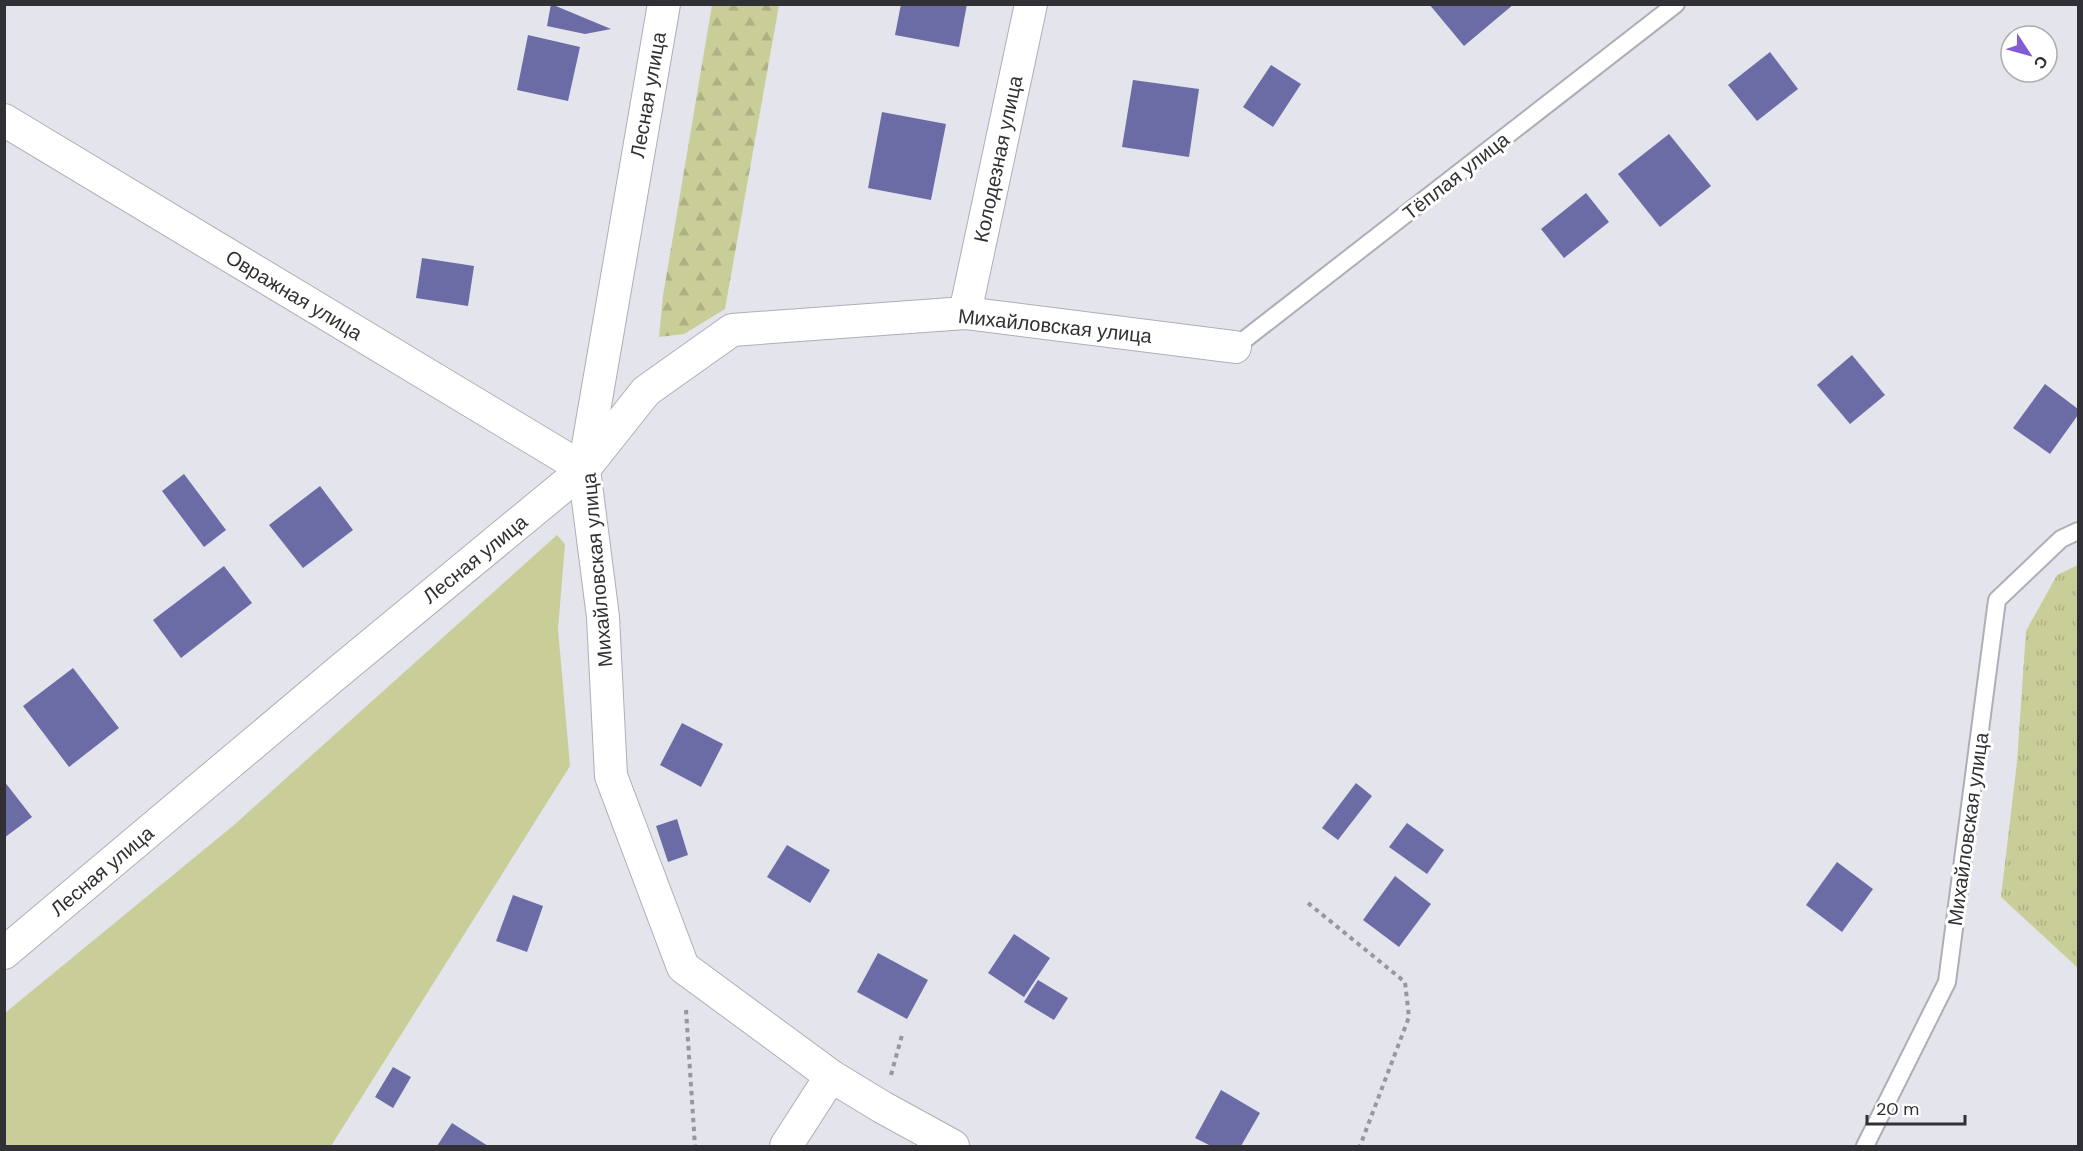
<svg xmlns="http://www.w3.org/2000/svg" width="2083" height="1151" font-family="'DM Sans',sans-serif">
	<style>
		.grass { fill: url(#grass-tufts) }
		.forest { fill: url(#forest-firs) }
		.garden { fill: #c9ce98 }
		.building { fill: #6b6ca6 }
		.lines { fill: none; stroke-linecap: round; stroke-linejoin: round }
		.service-casing { stroke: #aeaeb6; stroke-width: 20 }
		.minor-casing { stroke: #aeaeb6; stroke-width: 34 }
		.path { stroke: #97989e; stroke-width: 4; stroke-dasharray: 4.5 4.5; stroke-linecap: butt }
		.service { stroke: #fff; stroke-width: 16 }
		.minor { stroke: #fff; stroke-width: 32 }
		.labels { text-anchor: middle; stroke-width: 6; stroke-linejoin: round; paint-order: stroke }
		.street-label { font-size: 20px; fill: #313135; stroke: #fff }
	</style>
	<defs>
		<pattern id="grass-tufts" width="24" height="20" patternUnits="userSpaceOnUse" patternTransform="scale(1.5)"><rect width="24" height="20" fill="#c9ce98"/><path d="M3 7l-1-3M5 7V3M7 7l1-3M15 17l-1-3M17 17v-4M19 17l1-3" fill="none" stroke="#adb184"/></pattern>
		<pattern id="forest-firs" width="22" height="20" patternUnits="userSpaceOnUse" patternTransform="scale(1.5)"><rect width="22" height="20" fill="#c9ce98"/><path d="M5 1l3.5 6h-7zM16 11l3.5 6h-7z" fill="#adb184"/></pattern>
	</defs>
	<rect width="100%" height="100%" fill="#e3e4ec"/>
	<polygon class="grass" points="2078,565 2078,968 2001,897 2017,762 2026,631 2057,575"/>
	<polygon class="forest" points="712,5 779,5 725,309 684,334 659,337 663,296"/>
	<polygon class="garden" points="557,535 565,544 558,629 570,766 331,1146 5,1146 5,1013 234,825"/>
	<g class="building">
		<polygon points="551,4 611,29 585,34 547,26"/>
		<polygon points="901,4 967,4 959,47 895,35"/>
		<polygon points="1429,4 1514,4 1464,46"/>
		<polygon points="528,35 580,47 568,101 517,90"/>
		<polygon points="1770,52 1798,89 1757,121 1728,85"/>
		<polygon points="1271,65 1301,84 1273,127 1243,107"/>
		<polygon points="1133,80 1199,89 1189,157 1122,147"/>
		<polygon points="882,112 946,124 931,200 868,188"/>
		<polygon points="1669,134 1711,186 1660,227 1618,174"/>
		<polygon points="1586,193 1609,222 1564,258 1541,229"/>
		<polygon points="422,258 474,266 468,306 416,298"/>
		<polygon points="1852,355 1885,395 1850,424 1817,385"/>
		<polygon points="2045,384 2078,409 2078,415 2050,454 2013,428"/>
		<polygon points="184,474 226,530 204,547 162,491"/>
		<polygon points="320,486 353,530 303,568 269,525"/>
		<polygon points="224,566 252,603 181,658 153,620"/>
		<polygon points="73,668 119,728 69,767 23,706"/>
		<polygon points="682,723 723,744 701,787 660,765"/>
		<polygon points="4,781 32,817 4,838"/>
		<polygon points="1356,783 1372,796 1338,840 1322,828"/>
		<polygon points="677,819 688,855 668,862 656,826"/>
		<polygon points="1407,823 1444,850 1427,874 1389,847"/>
		<polygon points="787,845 830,870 810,903 767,877"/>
		<polygon points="1837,862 1873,889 1842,932 1806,905"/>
		<polygon points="1395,876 1431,904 1399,947 1363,920"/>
		<polygon points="513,895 543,906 527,952 496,941"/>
		<polygon points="1014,934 1050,958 1024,997 988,973"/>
		<polygon points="878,953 928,980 907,1019 857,992"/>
		<polygon points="1038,980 1068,998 1054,1020 1024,1002"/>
		<polygon points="393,1067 411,1077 393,1108 375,1097"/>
		<polygon points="1221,1090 1260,1113 1241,1146 1211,1146 1195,1138"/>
		<polygon points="452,1123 488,1146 437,1146"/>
	</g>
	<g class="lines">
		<defs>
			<g id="service">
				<polyline points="1235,347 1676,4"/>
				<polyline points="1865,1146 1947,982 1997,600 2061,539 2078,531"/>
			</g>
			<g id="minor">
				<polyline points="664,4 584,469 603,617 611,776 683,967 831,1076 882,1107 953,1146"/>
				<polyline points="4,120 584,469"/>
				<polyline points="965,313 1031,4"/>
				<polyline points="4,953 337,673 584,469 646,391 732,330 965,313 1235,347"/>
				<polyline points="786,1146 831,1076"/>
			</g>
		</defs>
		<use href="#service" class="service-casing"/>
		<use href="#minor" class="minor-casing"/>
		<g class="path">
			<polyline points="1308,903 1405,982 1409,1017 1360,1146"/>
			<polyline points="686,1010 695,1146"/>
			<polyline points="891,1075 902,1035"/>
		</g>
		<use href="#service" class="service"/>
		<use href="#minor" class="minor"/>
	</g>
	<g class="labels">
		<g class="street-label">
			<text transform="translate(648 95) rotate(-80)" y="7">Лесная улица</text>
			<text transform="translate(998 159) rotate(-78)" y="7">Колодезная улица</text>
			<text transform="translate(1456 176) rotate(-38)" y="7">Тёплая улица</text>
			<text transform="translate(294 295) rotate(31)" y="7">Овражная улица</text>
			<text transform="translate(1055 326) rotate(6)" y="7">Михайловская улица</text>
			<text transform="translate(475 559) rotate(-39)" y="7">Лесная улица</text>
			<text transform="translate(597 570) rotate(-95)" y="7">Михайловская улица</text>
			<text transform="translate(1968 829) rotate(-82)" y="7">Михайловская улица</text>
			<text transform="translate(102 871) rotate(-40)" y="7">Лесная улица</text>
		</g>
	</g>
	<rect width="2083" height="1151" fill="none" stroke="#313135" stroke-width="12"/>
	<g transform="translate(2029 54) rotate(126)"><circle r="28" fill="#ffffff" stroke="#adadae" stroke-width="1.5"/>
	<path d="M0-4.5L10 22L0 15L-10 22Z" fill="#835bd5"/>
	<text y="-9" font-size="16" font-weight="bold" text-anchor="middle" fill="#313135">С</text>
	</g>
	<path d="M1867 1115v9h98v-9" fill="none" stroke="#313135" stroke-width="3"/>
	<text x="1876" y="1115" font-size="18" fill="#313135" stroke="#ffffff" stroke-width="4.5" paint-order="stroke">20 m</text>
</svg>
